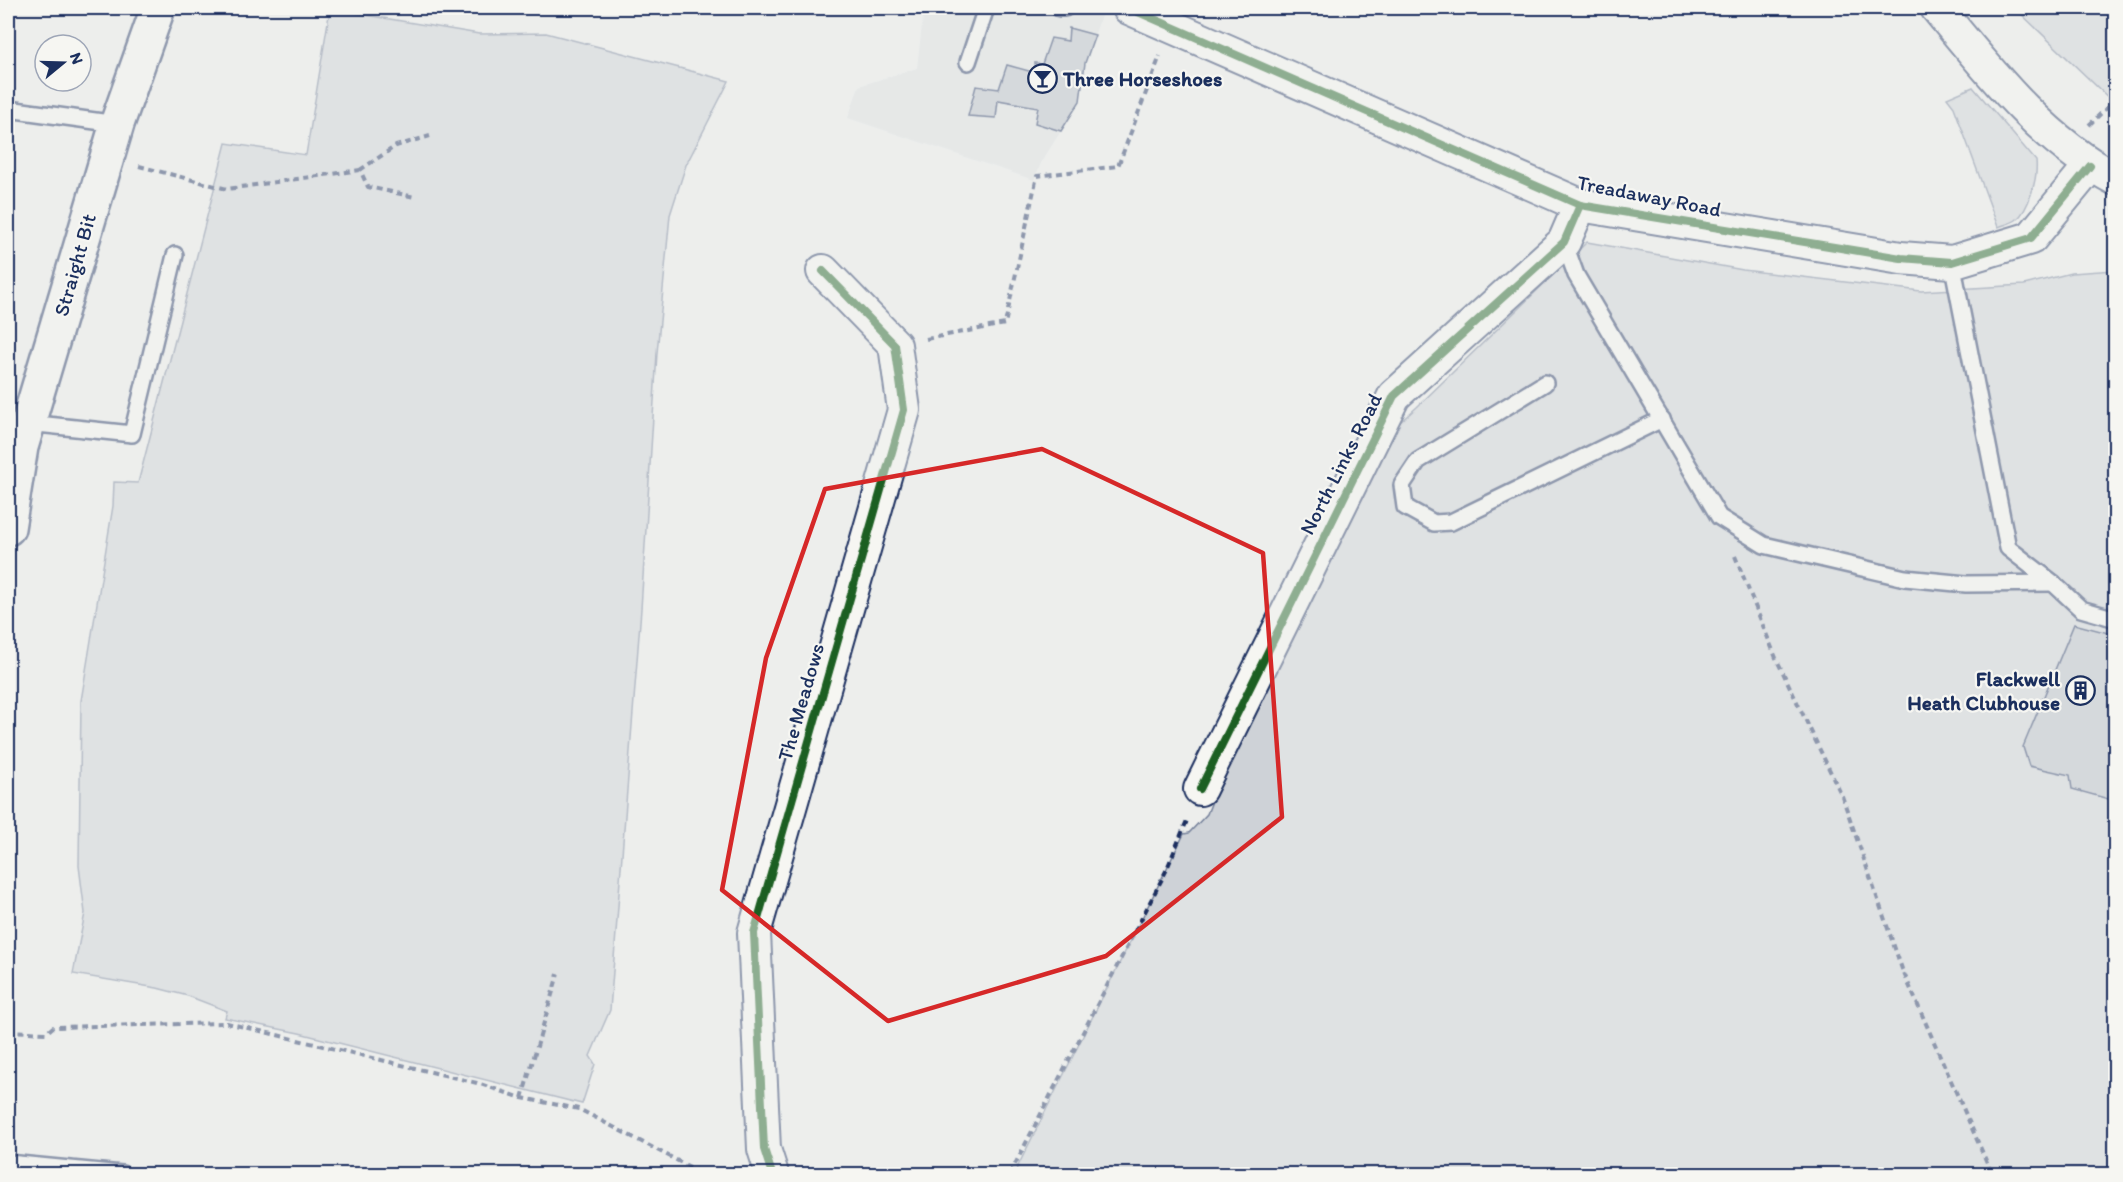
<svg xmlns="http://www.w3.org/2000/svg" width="2123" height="1182" font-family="Itim,sans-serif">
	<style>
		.built { fill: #dde0e1 }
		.green { fill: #ced2d7; stroke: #74809a; stroke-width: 1.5 }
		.building { fill: #b9bfc8; stroke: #1b2f5e; stroke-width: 1.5 }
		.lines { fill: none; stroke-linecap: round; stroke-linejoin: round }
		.lane-casing { stroke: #1b2f5e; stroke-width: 20 }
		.street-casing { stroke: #1b2f5e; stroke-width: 36 }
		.secondary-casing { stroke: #1b2f5e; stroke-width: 38 }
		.path { stroke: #1b2f5e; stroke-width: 4; stroke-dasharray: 6 4.5; stroke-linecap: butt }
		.lane { stroke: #f6f6f2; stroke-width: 15 }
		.street { stroke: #f6f6f2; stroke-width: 32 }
		.secondary { stroke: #f6f6f2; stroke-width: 33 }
		.cycleway-casing { stroke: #f6f6f2; stroke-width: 11 }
		.cycleway { stroke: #1b5e20; stroke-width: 8 }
		.marked { fill: none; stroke: #d62828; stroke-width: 4.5; stroke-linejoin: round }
		.labels { text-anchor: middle; stroke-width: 4.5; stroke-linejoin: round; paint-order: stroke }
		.poi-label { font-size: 21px; font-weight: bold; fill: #1b2f5e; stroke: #f6f6f2; text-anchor: start }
		.street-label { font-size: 21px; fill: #1b2f5e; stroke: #f6f6f2 }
	</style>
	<rect width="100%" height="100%" fill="#edeeec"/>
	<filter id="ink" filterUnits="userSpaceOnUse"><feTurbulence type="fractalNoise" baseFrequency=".0167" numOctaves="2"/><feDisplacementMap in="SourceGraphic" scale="12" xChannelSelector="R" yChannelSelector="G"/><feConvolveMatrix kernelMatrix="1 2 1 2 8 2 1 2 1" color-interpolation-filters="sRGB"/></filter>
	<g filter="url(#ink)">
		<polygon class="built" points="924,8 1089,8 1102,13 1085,63 1080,101 1042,161 1034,180 848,118 859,86 917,68"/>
		<g class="green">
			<polygon points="2015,8 2115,8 2115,104"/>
			<polygon points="330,9 479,34 546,33 729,81 686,165 670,215 657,353 641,609 610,1010 590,1056 595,1064 582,1104 299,1033 225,1018 227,1011 188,996 157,988 73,974 85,913 79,866 81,701 113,506 114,482 138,483 226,143 306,155"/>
			<path d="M 1973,87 L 2036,161 C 2038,177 2029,210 2016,220 C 2012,223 2003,225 1998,227 L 1954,107 L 1947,98 Z"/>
			<polygon points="1587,242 1743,270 1921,291 2024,285 2071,273 2115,270 2115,1174 1014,1174 1184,834 1189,833 1207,814 1246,715 1379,441 1417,407"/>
		</g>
		<g class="building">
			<polygon points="1069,28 1095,35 1085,63 1080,101 1061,131 1035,123 1038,107 998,100 996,118 968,116 976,86 999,89 1007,65 1036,73 1035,63 1042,64 1051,38 1068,41"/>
			<polygon points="2074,624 2116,635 2116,799 2112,800 2072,789 2070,775 2029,766 2023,747"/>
		</g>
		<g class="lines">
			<defs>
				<g id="lane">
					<polyline points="1059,8 1065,8"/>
					<polyline points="968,62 986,8"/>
					<polyline points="8,109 117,124"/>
					<polyline points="1564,242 1576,275 1719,517 1764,545 1905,578 1966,584 2053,583 2008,548 1952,262"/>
					<polyline points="1545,383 1418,461 1402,485 1405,507 1434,523 1451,522 1662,419"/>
					<polyline points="28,423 132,434 175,255"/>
					<polyline points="2053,583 2081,609 2116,619"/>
					<polyline points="8,1163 122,1174"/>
				</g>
				<g id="street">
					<polyline points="1129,8 1580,205 1901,258 1952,262 2031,238 2090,166"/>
					<path d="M 1937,8 C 1988,70 2043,141 2116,179"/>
					<polyline points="1200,789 1394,396 1564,242 1580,205"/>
					<polyline points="772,1174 764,1149 754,933 904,410 895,345 823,271"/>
				</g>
				<polyline id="secondary" points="8,528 21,447 117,124 158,8"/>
			</defs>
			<use href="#lane" class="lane-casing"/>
			<use href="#street" class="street-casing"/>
			<use href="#secondary" class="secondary-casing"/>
			<g class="path">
				<polyline points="2089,125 2116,99"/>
				<polyline points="139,166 227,189 360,170 368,187 415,197"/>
				<polyline points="360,170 396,146 430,136"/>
				<polyline points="926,339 1005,324 1037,176 1118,166 1160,56"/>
				<polyline points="1735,556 1776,658 1842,796 1902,969 1992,1174"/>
				<polyline points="8,1031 46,1033 53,1027 227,1023 477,1083 522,1098 579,1109 703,1174"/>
				<polyline points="522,1098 558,974"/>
				<polyline points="1010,1174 1166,871 1188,818"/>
			</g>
			<use href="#lane" class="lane"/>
			<use href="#street" class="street"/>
			<use href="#secondary" class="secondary"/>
			<defs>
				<g id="cycleway">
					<polyline points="1129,8 1580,205 1901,258 1952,262 2031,238 2090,166"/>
					<polyline points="1200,789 1394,396 1564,242 1580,205"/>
					<polyline points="772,1174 764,1149 754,933 904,410 895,345 823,271"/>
				</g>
			</defs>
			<use href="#cycleway" class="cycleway-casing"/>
			<use href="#cycleway" class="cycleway"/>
		</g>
	</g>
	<path d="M0 0H2123V1182H0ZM 1042,449 L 1263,553 L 1282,817 L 1106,956 L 888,1021 L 722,890 L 766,658 L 825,489 Z" fill="#edeeec" fill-opacity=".55" fill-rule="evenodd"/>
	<path class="marked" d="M 1042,449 L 1263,553 L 1282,817 L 1106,956 L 888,1021 L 722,890 L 766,658 L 825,489 Z"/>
	<defs>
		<symbol id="bar-ring" viewBox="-11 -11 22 22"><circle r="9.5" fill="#f6f6f2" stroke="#1b2f5e" stroke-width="1.5"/><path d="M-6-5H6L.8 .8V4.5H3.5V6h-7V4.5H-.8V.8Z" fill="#1b2f5e"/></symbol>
		<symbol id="building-ring" viewBox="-11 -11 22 22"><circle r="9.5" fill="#f6f6f2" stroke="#1b2f5e" stroke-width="1.5"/><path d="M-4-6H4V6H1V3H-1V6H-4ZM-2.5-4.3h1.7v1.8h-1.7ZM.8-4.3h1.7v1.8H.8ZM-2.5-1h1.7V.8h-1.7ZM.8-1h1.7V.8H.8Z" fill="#1b2f5e"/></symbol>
	</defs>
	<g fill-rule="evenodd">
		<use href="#bar-ring" x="1026" y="62" width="33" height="33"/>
		<use href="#building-ring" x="2064" y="674" width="33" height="33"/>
	</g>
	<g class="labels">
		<g class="poi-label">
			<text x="1063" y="86">Three Horseshoes</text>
			<text x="2060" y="686" text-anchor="end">Flackwell<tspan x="2060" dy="24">Heath Clubhouse</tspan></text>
		</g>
		<g class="street-label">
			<text transform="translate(1649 196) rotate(11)" y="7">Treadaway Road</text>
			<text transform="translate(75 265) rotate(-74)" y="7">Straight Bit</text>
			<text transform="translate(1341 464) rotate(-63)" y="7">North Links Road</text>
			<text transform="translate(801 702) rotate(-74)" y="7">The Meadows</text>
		</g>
	</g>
	<rect width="2123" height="1182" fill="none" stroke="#f6f6f2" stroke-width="30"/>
	<rect x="15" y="15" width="2093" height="1152" fill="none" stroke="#1b2f5e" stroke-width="2" filter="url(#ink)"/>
	<g transform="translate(63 63) rotate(71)"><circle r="28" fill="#f6f6f2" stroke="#9ea6b7" stroke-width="1.5"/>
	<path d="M0-4.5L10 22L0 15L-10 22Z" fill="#1b2f5e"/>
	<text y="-9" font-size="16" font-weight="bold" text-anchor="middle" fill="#1b2f5e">N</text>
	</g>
</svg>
